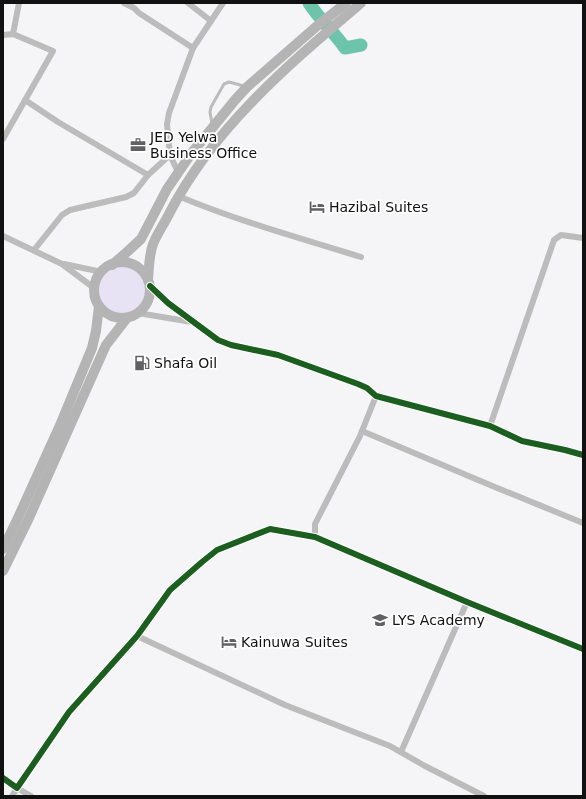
<svg xmlns="http://www.w3.org/2000/svg" width="586" height="799" font-family="'DejaVu Sans',sans-serif">
	<style>
		.green { fill: #e8e2f5 }
		.lines { fill: none; stroke-linecap: round; stroke-linejoin: round }
		.river { stroke: #6cc5aa; stroke-width: 13 }
		.lane { stroke: #bcbcbc; stroke-width: 3 }
		.street { stroke: #bcbcbc; stroke-width: 6 }
		.primary { stroke: #b4b4b5; stroke-width: 10 }
		.cycleway-casing { stroke: #fff; stroke-width: 8 }
		.cycleway { stroke: #1b5e20; stroke-width: 6 }
		.labels { text-anchor: middle; stroke-width: 3.5; stroke-linejoin: round; paint-order: stroke }
		.poi-label { font-size: 14px; fill: #121112; stroke: #fff; text-anchor: start }
	</style>
	<rect width="100%" height="100%" fill="#f5f4f6"/>
	<circle class="green" cx="122" cy="290" r="24"/>
	<g class="lines">
		<path class="river" d="M 309,3 C 319,19 334,32 345,48 L 361,45"/>
		<polyline class="lane" points="212,124 210,112 211,107 224,84 229,82 244,86"/>
		<g class="street">
			<polyline points="124,3 134,8 139,13 193,48"/>
			<polyline points="188,3 211,21"/>
			<polyline points="13,34 19,3"/>
			<polyline points="3,35 13,34 53,51 3,139"/>
			<polyline points="25,100 58,122 148,175"/>
			<polyline points="178,172 170,155 167,124 169,113 193,48 223,3"/>
			<path d="M 178,196 C 238,221 299,238 361,257"/>
			<polyline points="3,236 62,264 94,288"/>
			<polyline points="34,250 62,215 70,210 126,197 134,193 148,175 170,155"/>
			<polyline points="64,264 102,272"/>
			<polyline points="150,286 168,303 218,340 231,345 278,355 358,384 367,388 376,396 490,426 522,441 565,450 583,455"/>
			<polyline points="138,313 192,322"/>
			<polyline points="490,426 554,240 561,235 583,238"/>
			<polyline points="362,431 490,485 583,523"/>
			<polyline points="315,537 315,524 360,436 376,396"/>
			<polyline points="137,636 285,705 390,746 425,766 484,796"/>
			<polyline points="401,752 467,602"/>
			<polyline points="3,778 17,788 69,712 137,636 170,590 202,562 217,550 270,529 315,537 467,602 583,649"/>
			<polyline points="12,796 17,788 31,796"/>
		</g>
		<g class="primary">
			<circle cx="122" cy="290" r="28"/>
			<polyline points="112,265 127,252 141,239 167,189 191,154 235,100 247,87 317,26 346,3"/>
			<path d="M 148,280 C 149,268 149,255 153,244 C 157,234 164,224 169,214 C 213,128 288,65 361,3"/>
			<polyline points="3,549 17,520 61,423 92,348 96,331 99,306"/>
			<polyline points="3,571 28,520 106,345 127,318"/>
		</g>
		<defs>
			<g id="cycleway">
				<polyline points="150,286 168,303 218,340 231,345 278,355 358,384 367,388 376,396 490,426 522,441 565,450 583,455"/>
				<polyline points="3,778 17,788 69,712 137,636 170,590 202,562 217,550 270,529 315,537 467,602 583,649"/>
			</g>
		</defs>
		<use href="#cycleway" class="cycleway-casing"/>
		<use href="#cycleway" class="cycleway"/>
	</g>
	<defs>
		<symbol id="office-bare" viewBox="-9 -9 18 18"><path d="M-6-3h4V-5.5h4V-3h4V5H-6ZM-1-4.5V-3h2v-1.5ZM-6 0V1H6V0Z" fill="#616062" stroke="#fff" stroke-width="2.5" paint-order="stroke"/></symbol>
		<symbol id="hotel-bare" viewBox="-9 -9 18 18"><path d="M-6-4.5h1.5V1H6V5H4.5V3h-9V5H-6ZM-4 0a1.8 1.8 0 1 1 3.6 0ZM.5 0V-2.5h3Q6-2.5 6 0Z" fill="#616062" stroke="#fff" stroke-width="2.5" paint-order="stroke"/></symbol>
		<symbol id="fuel-bare" viewBox="-9 -9 18 18"><path d="M-5.5-6h7V0h2V4h1.3V-2.5L3-4.5l.8-.8L6-3V5H2.5V1h-1V6h-7ZM-4.2-4.7v3.2H.2V-4.7Z" fill="#616062" stroke="#fff" stroke-width="2.5" paint-order="stroke"/></symbol>
		<symbol id="school-bare" viewBox="-9 -9 18 18"><path d="M0-5L7-2L0 1L-7-2ZM-4 1L0 2.5L4 1V4Q0 6-4 4Z" fill="#616062" stroke="#fff" stroke-width="2.5" paint-order="stroke"/></symbol>
	</defs>
	<g fill-rule="evenodd">
		<use href="#office-bare" x="127" y="134" width="22" height="22"/>
		<use href="#hotel-bare" x="306" y="196" width="22" height="22"/>
		<use href="#fuel-bare" x="131" y="352" width="22" height="22"/>
		<use href="#school-bare" x="369" y="609" width="22" height="22"/>
		<use href="#hotel-bare" x="218" y="631" width="22" height="22"/>
	</g>
	<g class="labels">
		<g class="poi-label">
			<text x="150" y="142">JED Yelwa<tspan x="150" dy="16">Business Office</tspan></text>
			<text x="329" y="212">Hazibal Suites</text>
			<text x="154" y="368">Shafa Oil</text>
			<text x="392" y="625">LYS Academy</text>
			<text x="241" y="647">Kainuwa Suites</text>
		</g>
	</g>
	<rect width="586" height="799" fill="none" stroke="#121112" stroke-width="8"/>
</svg>
